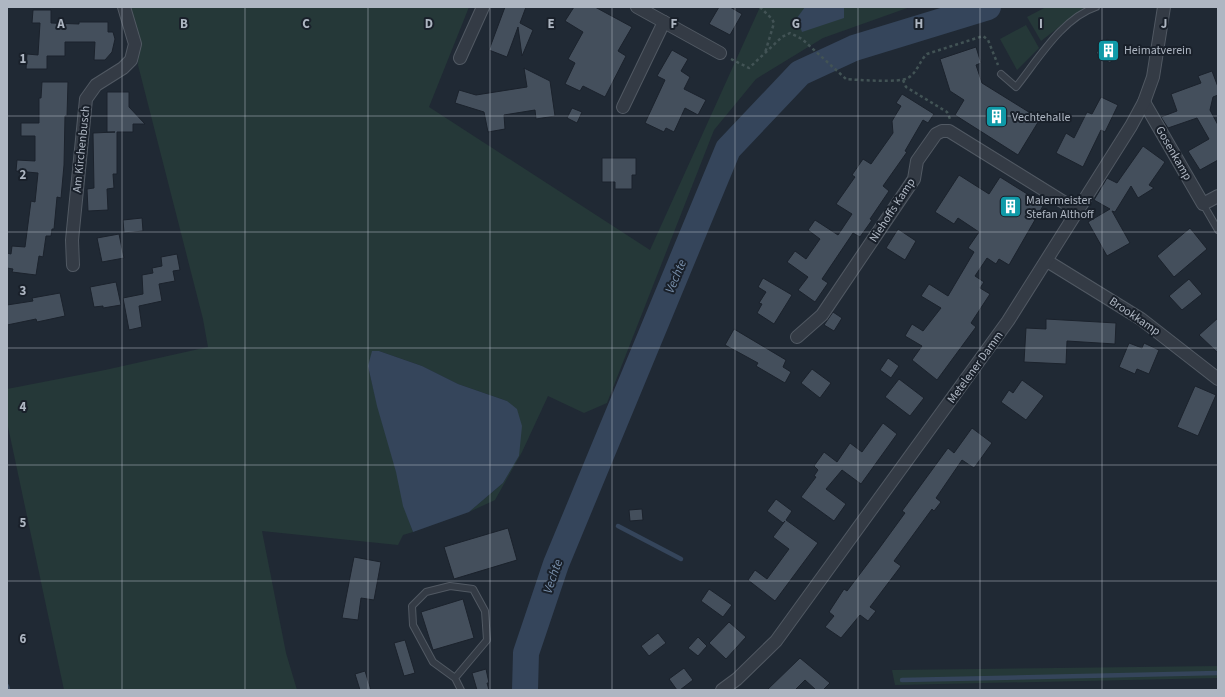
<svg xmlns="http://www.w3.org/2000/svg" width="1225" height="697" font-family="'Source Sans 3',sans-serif">
	<style>
		.green { fill: #253838 }
		.water { fill: #35455b }
		.lines { fill: none; stroke-linecap: round; stroke-linejoin: round }
		.stream { stroke: #35455b; stroke-width: 4.5 }
		.river { stroke: #35455b; stroke-width: 26 }
		.building { fill: #444f5c; stroke: #1b222c }
		.service-casing { stroke: #515963; stroke-width: 8 }
		.minor-casing { stroke: #515963; stroke-width: 14 }
		.path { stroke: #425355; stroke-width: 2.5; stroke-dasharray: 3 3; stroke-linecap: butt }
		.service { stroke: #343b45; stroke-width: 6 }
		.minor { stroke: #343b45; stroke-width: 12 }
		.grid { fill: none; stroke: #aeb6c2; stroke-width: 1; stroke-opacity: 0.55 }
		.labels { text-anchor: middle; stroke-width: 4; stroke-linejoin: round; paint-order: stroke }
		.poi-label { font-size: 12px; fill: #aeb6c2; stroke: #19202a; text-anchor: start }
		.street-label { font-size: 12px; fill: #aeb6c2; stroke: #19202a }
		.water-label { font-size: 13px; font-style: italic; fill: #778eaa; stroke: #19202a }
		.grid-label { font-size: 13px; text-anchor: middle; font-weight: bold; fill: #aeb6c2; stroke: #19202a; stroke-width: 4; stroke-linejoin: round; paint-order: stroke }
	</style>
	<rect width="100%" height="100%" fill="#202934"/>
	<g class="green">
		<path d="M 131,7 L 469,7 L 429,107 L 650,250 L 760,7 L 910,7 L 823,38 L 756,79 L 714,130 L 607,403 L 584,413 L 548,396 L 522,452 L 495,500 L 469,512 L 503,483 L 519,456 L 507,401 L 458,384 L 422,366 L 379,351 L 368,366 C 376,402 386,435 396,470 C 402,493 404,509 413,532 L 403,535 L 398,545 L 262,531 L 286,653 L 297,690 L 64,690 L 7,422 L 7,389 L 105,370 L 208,347 L 203,319 L 138,65 L 139,43 Z"/>
		<polygon points="1046,7 1085,7 1041,41 1027,17"/>
		<polygon points="1026,25 1039,48 1017,70 1000,39"/>
		<polygon points="1218,666 1218,678 895,685 892,670"/>
	</g>
	<g class="water">
		<polygon points="805,7 844,7 844,18 802,32 797,18"/>
		<polygon points="372,351 379,351 422,366 458,384 507,401 517,409 522,426 519,456 503,483 469,512 413,532 403,506 396,472 377,406 368,366"/>
	</g>
	<g class="lines">
		<g class="stream">
			<polyline points="618,526 681,559"/>
			<polyline points="902,680 1218,673"/>
			<polyline points="7,686 8,690"/>
		</g>
		<polyline class="river" points="525,690 526,653 556,564 728,149 800,73 854,48 988,7"/>
	</g>
	<g class="building">
		<polygon points="505,7 526,7 520,23 533,30 522,56 518,27 507,57 489,50"/>
		<polygon points="574,7 595,7 632,27 618,51 626,56 605,97 583,86 580,91 565,84 575,63 568,59 583,32 565,21"/>
		<polygon points="719,7 730,7 742,14 730,35 709,24"/>
		<polygon points="33,10 51,10 51,23 79,24 79,22 108,22 108,32 113,32 115,39 112,52 105,60 94,60 95,42 65,42 65,56 47,56 47,69 26,69 27,54 38,55 40,23 32,23"/>
		<polygon points="1107,39 1120,48 1110,63 1096,53"/>
		<polygon points="976,47 981,63 976,65 982,83 1040,119 1018,155 955,115 964,100 950,91 940,59"/>
		<polygon points="672,50 688,59 681,71 690,77 684,89 706,100 698,115 685,108 674,132 666,128 664,132 645,123 665,80 657,76"/>
		<polygon points="524,68 550,81 555,116 536,119 535,110 504,115 505,129 488,132 484,112 455,103 459,90 476,95 527,87"/>
		<polygon points="1212,71 1218,87 1218,95 1213,97 1210,110 1218,125 1218,160 1200,170 1188,151 1209,139 1197,118 1168,128 1161,117 1177,111 1171,94 1201,83 1198,76"/>
		<polygon points="42,82 68,82 67,116 65,116 64,165 61,198 57,197 54,229 52,229 51,236 46,236 43,257 39,256 36,275 12,272 13,269 7,268 7,253 11,254 12,246 25,247 31,201 35,202 38,173 16,171 17,160 35,161 35,136 21,136 21,123 39,123 39,98 41,98"/>
		<polygon points="107,92 129,92 129,107 145,124 133,124 133,132 117,132 117,174 113,174 114,188 107,189 108,210 88,211 87,189 94,188 93,133 115,132 107,132"/>
		<polygon points="902,94 934,114 928,123 923,120 905,151 907,152 883,186 889,191 870,219 872,220 860,237 853,233 822,279 828,283 815,302 798,290 808,277 787,262 795,251 806,259 820,239 808,230 815,220 838,235 852,214 836,204 855,177 852,175 863,159 871,164 893,133 892,121 901,106 896,103"/>
		<polygon points="1101,97 1118,105 1105,132 1101,130 1083,167 1056,153 1066,133 1074,138 1087,112 1092,114"/>
		<polygon points="572,108 582,112 577,123 567,118"/>
		<polygon points="1143,146 1165,162 1149,185 1154,188 1138,198 1131,186 1115,212 1112,211 1130,243 1107,256 1088,222 1110,209 1094,200 1107,178 1117,183"/>
		<polygon points="602,158 636,158 636,175 632,175 632,189 615,189 615,182 602,182"/>
		<polygon points="959,175 989,194 1000,177 1032,197 1031,199 1043,206 1009,265 999,259 996,264 987,258 975,276 984,282 980,288 990,294 971,323 976,327 937,380 912,360 922,346 905,336 912,324 923,331 941,308 921,296 929,284 948,296 974,252 968,248 979,232 958,218 954,224 935,212"/>
		<polygon points="142,218 143,231 124,233 123,220"/>
		<polygon points="1190,228 1207,249 1174,277 1157,256"/>
		<polygon points="898,229 916,241 905,260 886,248"/>
		<polygon points="119,234 124,258 102,262 97,238"/>
		<polygon points="177,254 180,270 173,271 175,281 159,284 162,301 139,306 142,327 129,330 123,298 143,294 142,275 153,273 152,268 162,266 161,257"/>
		<polygon points="763,278 792,295 774,324 757,313 762,304 759,303 766,292 758,287"/>
		<polygon points="1189,279 1202,294 1182,310 1169,296"/>
		<polygon points="116,282 121,305 103,308 103,306 94,307 90,287"/>
		<polygon points="60,293 65,316 37,322 36,319 7,325 7,305 33,301 32,298"/>
		<polygon points="833,312 842,318 834,331 824,325"/>
		<polygon points="1218,318 1218,353 1199,335"/>
		<polygon points="1046,319 1116,323 1115,344 1067,341 1066,364 1024,362 1026,328 1046,329"/>
		<polygon points="734,329 786,360 783,367 791,372 785,383 756,366 758,363 725,345"/>
		<polygon points="1129,343 1142,348 1144,343 1159,350 1149,374 1137,369 1135,374 1119,367"/>
		<polygon points="888,358 899,366 891,378 880,370"/>
		<polygon points="812,369 831,383 820,398 801,383"/>
		<polygon points="899,379 924,398 910,416 885,397"/>
		<polygon points="1022,380 1044,396 1026,420 1001,402 1009,390 1013,393"/>
		<polygon points="1195,386 1216,395 1198,436 1177,427"/>
		<polygon points="883,423 897,434 861,484 842,470 826,489 846,504 834,521 801,497 816,477 814,476 818,470 814,466 824,452 837,462 850,443 862,452"/>
		<polygon points="972,428 992,443 974,468 962,460 936,498 941,502 934,511 932,509 894,561 901,566 870,607 876,611 868,621 860,615 841,638 825,627 834,616 829,612 844,589 847,591 878,550 905,513 902,511 948,448 954,453"/>
		<polygon points="776,499 792,511 786,520 818,543 775,601 748,580 755,570 767,579 789,549 773,537 785,521 783,523 767,511"/>
		<polygon points="642,509 643,520 630,521 629,510"/>
		<polygon points="508,528 517,560 454,579 444,547"/>
		<polygon points="354,557 381,562 374,600 361,598 358,620 342,618"/>
		<polygon points="709,589 732,605 723,617 701,601"/>
		<polygon points="463,599 474,638 433,650 421,612"/>
		<polygon points="729,622 746,637 726,659 709,643"/>
		<polygon points="658,633 666,643 649,656 641,646"/>
		<polygon points="698,637 707,646 698,656 688,648"/>
		<polygon points="405,640 415,673 404,676 394,643"/>
		<polygon points="800,658 830,683 823,690 816,690 805,680 795,690 767,690"/>
		<polygon points="684,668 693,680 680,690 677,690 669,679"/>
		<polygon points="486,669 489,683 487,683 489,690 477,690 472,673"/>
		<polygon points="365,671 371,690 360,690 355,674"/>
	</g>
	<g class="lines">
		<defs>
			<g id="service">
				<path d="M 1001,74 L 1016,87 C 1037,61 1062,18 1096,7"/>
				<polyline points="1203,204 1218,230"/>
				<polyline points="455,678 487,640 485,611 473,589 450,586 426,592 412,606 413,625 433,662 455,678 461,690"/>
			</g>
			<g id="minor">
				<polyline points="637,7 720,53"/>
				<polyline points="460,58 483,7"/>
				<polyline points="1144,102 1203,204 1218,196"/>
				<polyline points="623,107 664,22"/>
				<polyline points="1047,261 1141,319 1218,379"/>
				<polyline points="73,265 72,240 86,99 96,85 123,68 131,60 135,44 124,7"/>
				<polyline points="797,337 822,315 914,179 917,161 936,134 942,131 949,131 1078,211"/>
				<polyline points="722,690 737,679 776,641 1008,321 1131,126 1144,102 1153,77 1164,7"/>
			</g>
		</defs>
		<use href="#service" class="service-casing"/>
		<use href="#minor" class="minor-casing"/>
		<g class="path">
			<polyline points="760,7 772,19 774,23 765,53"/>
			<path d="M 731,59 L 749,68 L 782,37 L 790,33 L 802,39 L 846,79 C 858,80 900,83 908,78 C 917,73 920,60 927,54 L 983,36 L 988,40 L 998,65"/>
			<polyline points="903,80 906,87 947,112 950,119"/>
		</g>
		<use href="#service" class="service"/>
		<use href="#minor" class="minor"/>
	</g>
	<path class="grid" d="M 122,7 L 122,690M 245,7 L 245,690M 368,7 L 368,690M 490,7 L 490,690M 612,7 L 612,690M 735,7 L 735,690M 858,7 L 858,690M 980,7 L 980,690M 1102,7 L 1102,690M 7,116 L 1218,116M 7,232 L 1218,232M 7,348 L 1218,348M 7,465 L 1218,465M 7,581 L 1218,581"/>
	<defs>
		<symbol id="building-square" viewBox="-11 -11 22 22"><rect x="-9" y="-9" width="18" height="18" rx="4" fill="#0f9aa8" stroke="#19202a"/><path d="M-4-6H4V6H1V3H-1V6H-4ZM-2.5-4.3h1.7v1.8h-1.7ZM.8-4.3h1.7v1.8H.8ZM-2.5-1h1.7V.8h-1.7ZM.8-1h1.7V.8H.8Z" fill="#fff"/></symbol>
	</defs>
	<g fill-rule="evenodd">
		<use href="#building-square" x="1096" y="38" width="25" height="25"/>
		<use href="#building-square" x="984" y="104" width="25" height="25"/>
		<use href="#building-square" x="998" y="194" width="25" height="25"/>
	</g>
	<g class="labels">
		<g class="poi-label">
			<text x="1124" y="54">Heimatverein</text>
			<text x="1012" y="121">Vechtehalle</text>
			<text x="1026" y="204">Malermeister<tspan x="1026" dy="14">Stefan Althoff</tspan></text>
		</g>
		<g class="street-label">
			<text transform="translate(81 149) rotate(-84)" y="4">Am Kirchenbusch</text>
			<text transform="translate(1174 153) rotate(60)" y="4">Gosenkamp</text>
			<text transform="translate(892 210) rotate(-57)" y="4">Niehoffs Kamp</text>
			<text transform="translate(1135 316) rotate(34)" y="4">Brookkamp</text>
			<text transform="translate(975 367) rotate(-54)" y="4">Metelener Damm</text>
		</g>
		<g class="water-label">
			<text transform="translate(675 276) rotate(-67)" y="5">Vechte</text>
			<text transform="translate(552 576) rotate(-71)" y="5">Vechte</text>
		</g>
	</g>
	<g class="grid-label">
		<text x="61" y="28">A</text>
		<text x="184" y="28">B</text>
		<text x="306" y="28">C</text>
		<text x="429" y="28">D</text>
		<text x="551" y="28">E</text>
		<text x="674" y="28">F</text>
		<text x="796" y="28">G</text>
		<text x="919" y="28">H</text>
		<text x="1041" y="28">I</text>
		<text x="1164" y="28">J</text>
		<text x="23" y="63">1</text>
		<text x="23" y="179">2</text>
		<text x="23" y="295">3</text>
		<text x="23" y="411">4</text>
		<text x="23" y="527">5</text>
		<text x="23" y="643">6</text>
	</g>
	<rect width="1225" height="697" fill="none" stroke="#aeb6c2" stroke-width="16"/>
</svg>
